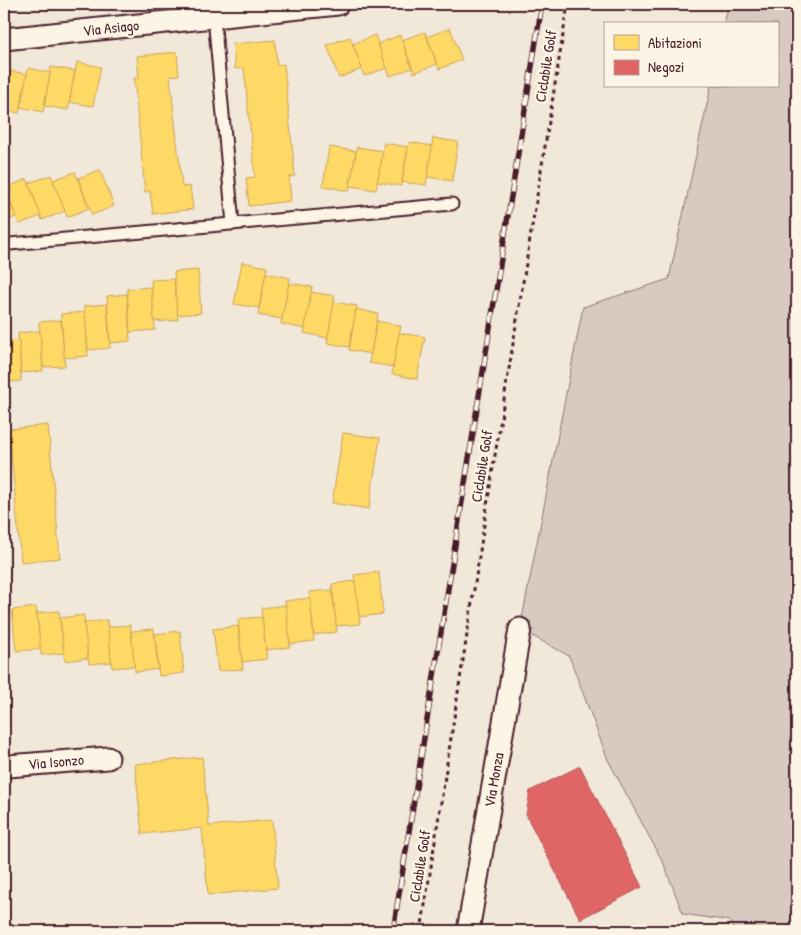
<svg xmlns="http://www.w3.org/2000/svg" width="801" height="935" font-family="'Patrick Hand',sans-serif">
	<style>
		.green { fill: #d8cac0; stroke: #917476 }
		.homes { fill: #ffd966; stroke: #c9a154 }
		.shops { fill: #e06666; stroke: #b35154 }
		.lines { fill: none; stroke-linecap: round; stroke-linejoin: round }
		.lane-casing { stroke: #4a1f2b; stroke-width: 15 }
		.street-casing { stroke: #4a1f2b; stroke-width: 25 }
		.path { stroke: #4a1f2b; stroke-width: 3; stroke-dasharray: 4 4; stroke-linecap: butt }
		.lane { stroke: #fcf5e5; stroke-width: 11 }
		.street { stroke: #fcf5e5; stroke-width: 21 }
		.rail-casing { stroke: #4a1f2b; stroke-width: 5.5 }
		.rail { stroke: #fcf5e5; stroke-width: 4; stroke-dasharray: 11; stroke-linecap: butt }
		.labels { text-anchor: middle; stroke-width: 5; stroke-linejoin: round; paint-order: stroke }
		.street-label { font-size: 15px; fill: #4a1f2b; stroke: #fcf5e5 }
	</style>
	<rect width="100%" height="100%" fill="#f1e8da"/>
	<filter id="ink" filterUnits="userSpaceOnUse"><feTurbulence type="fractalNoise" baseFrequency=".02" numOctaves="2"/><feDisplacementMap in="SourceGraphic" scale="10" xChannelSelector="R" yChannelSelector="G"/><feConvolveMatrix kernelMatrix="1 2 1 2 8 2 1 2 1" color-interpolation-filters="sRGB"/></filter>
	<g filter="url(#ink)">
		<polygon class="green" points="729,4 797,4 797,931 734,931 730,921 683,914 663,862 608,760 569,656 520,629 583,307 669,279 711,86 777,86 777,24 724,24"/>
		<g class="homes">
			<polygon points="450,28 462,60 439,69 427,37"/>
			<polygon points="425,32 437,64 414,73 402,40"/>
			<polygon points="375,35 387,68 364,76 353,44"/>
			<polygon points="400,35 412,68 390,76 378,44"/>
			<polygon points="350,37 362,69 339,78 327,45"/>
			<polygon points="275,40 277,65 284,64 295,176 289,177 291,201 249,206 246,178 255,177 244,68 235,69 233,44"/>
			<polygon points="177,52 179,75 170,76 182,187 190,186 193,209 153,214 150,191 145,192 134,78 139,78 137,56"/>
			<polygon points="77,62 101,67 93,106 69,102"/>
			<polygon points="51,67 75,71 68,110 44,106"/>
			<polygon points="28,68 50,73 43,112 20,107"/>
			<polygon points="4,70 27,74 19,113 4,110"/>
			<polygon points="433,138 458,142 452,181 427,177"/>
			<polygon points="409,142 432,146 426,185 402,182"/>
			<polygon points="384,143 408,147 401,186 377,182"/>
			<polygon points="329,147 356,151 349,191 323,186"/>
			<polygon points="357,147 383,151 376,190 350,186"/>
			<polygon points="100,170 114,206 92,215 78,178"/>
			<polygon points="75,172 89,208 67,217 53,180"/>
			<polygon points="51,175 65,211 42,220 29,183"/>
			<polygon points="27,179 41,216 19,224 5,188"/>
			<polygon points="4,185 16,217 4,221"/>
			<polygon points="242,262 267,267 259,308 234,304"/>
			<polygon points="198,270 201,313 177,315 174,272"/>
			<polygon points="266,273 290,278 282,319 258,315"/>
			<polygon points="174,279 178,320 154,322 151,280"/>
			<polygon points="289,283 312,287 305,329 281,324"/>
			<polygon points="151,287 155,330 130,332 127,289"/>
			<polygon points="311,292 335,296 328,338 304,333"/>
			<polygon points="127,294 130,341 110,343 107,296"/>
			<polygon points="334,302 357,306 349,347 327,343"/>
			<polygon points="107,304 110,348 88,350 84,306"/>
			<polygon points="356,309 378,314 371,354 349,350"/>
			<polygon points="85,312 88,356 64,358 61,314"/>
			<polygon points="61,320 65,366 43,367 39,322"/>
			<polygon points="377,321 401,326 393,367 369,363"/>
			<polygon points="40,331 43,371 21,373 18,333"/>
			<polygon points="399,333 425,337 417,379 392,374"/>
			<polygon points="19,340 21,381 4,382 4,341"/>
			<polygon points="48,425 60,558 21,562 9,429"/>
			<polygon points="343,433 380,438 369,509 332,503"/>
			<polygon points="379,572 383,614 359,617 354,575"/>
			<polygon points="355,581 360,624 336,626 332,584"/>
			<polygon points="332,590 337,632 314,635 309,592"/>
			<polygon points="310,598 314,641 290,644 285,601"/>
			<polygon points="286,605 290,647 266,650 261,608"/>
			<polygon points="36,607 41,649 16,651 12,610"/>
			<polygon points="59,611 64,653 41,655 37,613"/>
			<polygon points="84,615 88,658 65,661 60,618"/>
			<polygon points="262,617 267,659 242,662 238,619"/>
			<polygon points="107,620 112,662 89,664 84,623"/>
			<polygon points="130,625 135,666 112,668 108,627"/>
			<polygon points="238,626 243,669 218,671 213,629"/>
			<polygon points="154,629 158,669 135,672 131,631"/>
			<polygon points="180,631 184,673 159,676 155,634"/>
			<polygon points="202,757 209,826 272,820 278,888 208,895 202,828 142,834 135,764"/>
		</g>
		<polygon class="shops" points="580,766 642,887 580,919 526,815 530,791"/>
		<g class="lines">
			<defs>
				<g id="lane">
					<polyline points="214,17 233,224"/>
					<polyline points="10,244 452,204"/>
				</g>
				<g id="street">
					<polyline points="4,39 338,4"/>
					<polyline points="4,765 8,766 108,758"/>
					<polyline points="468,931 520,629"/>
				</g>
			</defs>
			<use href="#lane" class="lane-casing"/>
			<use href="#street" class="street-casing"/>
			<polyline class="path" points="421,931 491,480 568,4"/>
			<use href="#lane" class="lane"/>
			<use href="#street" class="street"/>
			<defs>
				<polyline id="rail" points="393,931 542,4"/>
			</defs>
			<use href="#rail" class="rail-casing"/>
			<use href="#rail" class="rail"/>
		</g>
	</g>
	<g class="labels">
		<g class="street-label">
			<text transform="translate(111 28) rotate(-6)" y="5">Via Asiago</text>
			<text transform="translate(546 66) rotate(-81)" y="5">Ciclabile Golf</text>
			<text transform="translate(482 466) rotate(-81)" y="5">Ciclabile Golf</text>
			<text transform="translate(56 762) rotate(-5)" y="5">Via Isonzo</text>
			<text transform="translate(494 780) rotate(-80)" y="5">Via Monza</text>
			<text transform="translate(420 866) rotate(-81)" y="5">Ciclabile Golf</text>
		</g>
	</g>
	<rect width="801" height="935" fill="none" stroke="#fcf5e5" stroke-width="20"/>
	<rect x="10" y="10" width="781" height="915" fill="none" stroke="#4a1f2b" stroke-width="2" filter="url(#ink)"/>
	<rect x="604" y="22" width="175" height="65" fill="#fcf5e5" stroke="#b59f9b"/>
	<rect x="614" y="35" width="25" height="15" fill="#ffd966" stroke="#b59f9b"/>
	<text x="648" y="48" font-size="15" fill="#4a1f2b">Abitazioni</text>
	<rect x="614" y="60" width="25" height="15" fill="#e06666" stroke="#b59f9b"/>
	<text x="648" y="72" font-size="15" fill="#4a1f2b">Negozi</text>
</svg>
